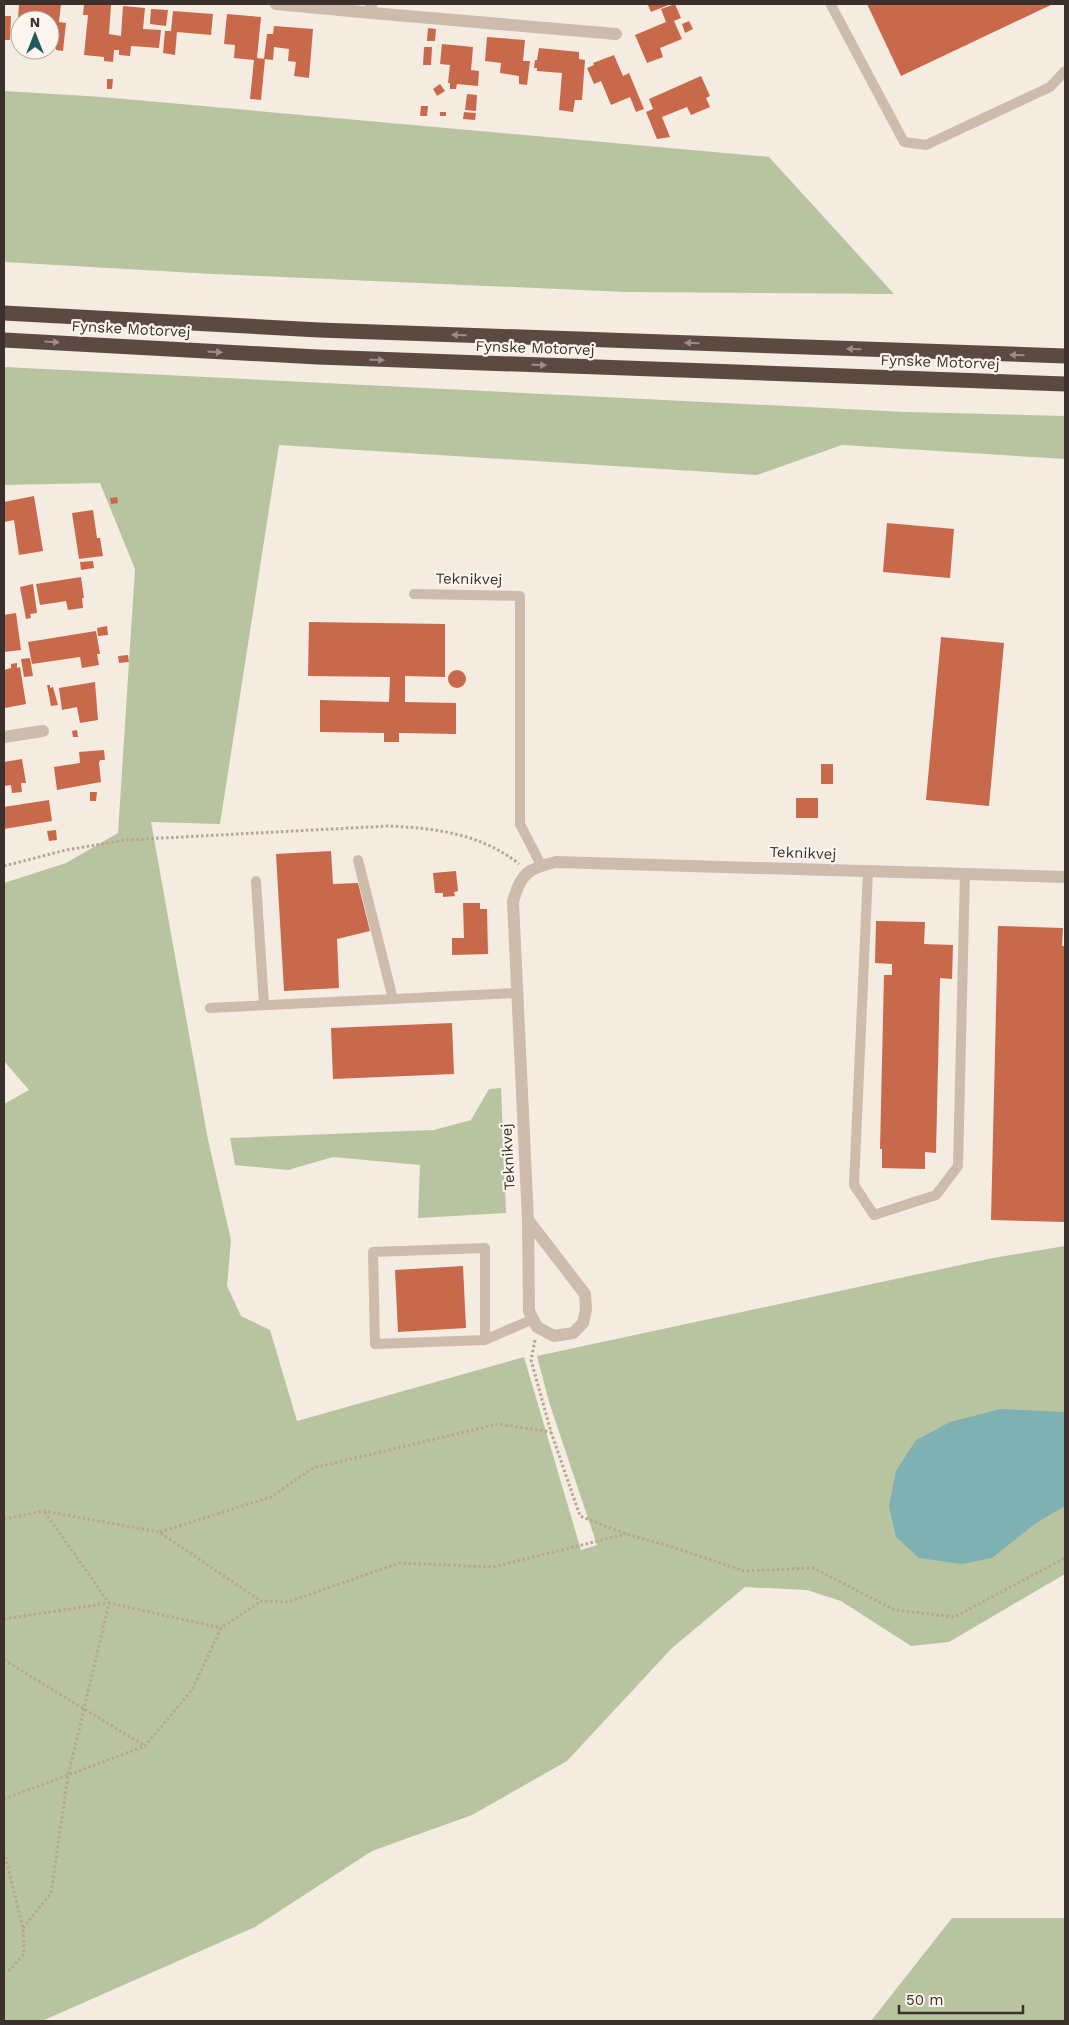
<svg xmlns="http://www.w3.org/2000/svg" width="1069" height="2025" font-family="'Work Sans',sans-serif">
	<style>
		.green { fill: #b8c4a0 }
		.water { fill: #7fb0b2 }
		.building { fill: #c8694b }
		.lines { fill: none; stroke-linecap: round; stroke-linejoin: round }
		.path { stroke: #b9a596; stroke-width: 3; stroke-dasharray: 2.5 2.5; stroke-linecap: butt }
		.lane { stroke: #cdbbac; stroke-width: 10 }
		.street { stroke: #cdbbac; stroke-width: 12 }
		.highway { stroke: #5c4a42; stroke-width: 15 }
		.oneway { fill: #9c8e87 }
		.labels { text-anchor: middle; stroke-width: 4.5; stroke-linejoin: round; paint-order: stroke }
		.street-label { font-size: 15px; fill: #3b302b; stroke: #fbf5ee }
	</style>
	<rect width="100%" height="100%" fill="#f4ebe1"/>
	<g class="green">
		<polygon points="4,91 102,97 769,157 894,294 626,292 213,274 4,262"/>
		<polygon points="4,367 905,412 1065,416 1065,459 842,445 757,475 279,445 220,824 151,822 208,1140 231,1240 227,1286 241,1316 270,1330 297,1421 524,1357 581,1550 597,1545 549,1402 537,1356 993,1258 1065,1246 1065,1574 949,1642 911,1646 841,1601 807,1590 745,1587 672,1648 567,1761 472,1815 372,1851 255,1927 42,2021 4,2021 4,1104 29,1090 4,1061 4,883 66,863 118,833 135,569 100,483 4,485"/>
		<polygon points="501,1088 506,1213 418,1218 420,1165 333,1157 288,1170 235,1165 230,1138 434,1130 471,1120 489,1089"/>
		<polygon points="952,1918 1065,1918 1065,2021 871,2021"/>
	</g>
	<polygon class="water" points="1001,1409 1065,1412 1065,1506 1036,1523 992,1558 962,1564 919,1558 896,1537 889,1506 896,1471 916,1440 950,1422"/>
	<g class="building">
		<polygon points="19,4 61,4 59,22 66,23 63,51 56,50 54,36 50,36 50,20 18,20"/>
		<polygon points="84,4 111,5 109,34 121,36 123,6 145,8 143,29 161,30 159,48 131,46 130,56 119,55 119,50 114,50 113,62 104,61 104,57 84,55 88,15 83,15"/>
		<polygon points="650,4 671,4 651,12 648,5"/>
		<polygon points="675,4 681,18 674,21 682,39 660,48 663,57 647,63 635,35 666,22 661,9"/>
		<polygon points="867,4 1053,4 901,76"/>
		<polygon points="151,9 168,10 166,26 150,24"/>
		<polygon points="173,11 213,14 211,35 177,32 175,55 163,53 165,31 171,31"/>
		<polygon points="227,14 261,17 257,58 265,59 261,100 250,99 254,60 234,58 235,45 224,44"/>
		<polygon points="4,16 11,16 10,40 4,40"/>
		<polygon points="689,21 693,29 685,33 682,24"/>
		<polygon points="274,26 313,29 309,78 294,76 296,62 288,61 289,49 274,47 273,60 264,59 267,34 273,34"/>
		<polygon points="428,28 436,29 435,41 427,41"/>
		<polygon points="487,37 525,40 523,61 530,61 527,85 519,84 519,76 500,73 501,63 485,61"/>
		<polygon points="442,44 473,47 471,70 479,71 478,86 457,84 456,89 450,89 450,83 448,83 450,65 440,64"/>
		<polygon points="424,47 432,47 431,65 423,65"/>
		<polygon points="539,48 579,52 579,59 585,60 582,100 575,100 573,112 559,110 562,73 537,71 537,68 534,68 535,60 537,60"/>
		<polygon points="614,55 623,76 629,73 644,109 636,112 630,97 611,105 601,81 594,84 587,68 594,65 593,63"/>
		<polygon points="701,76 710,96 706,98 710,107 691,115 687,107 662,117 670,137 657,139 646,112 653,109 649,99"/>
		<polygon points="107,79 113,79 112,89 107,89"/>
		<polygon points="440,84 445,91 437,96 433,89"/>
		<polygon points="467,94 477,95 476,111 465,110"/>
		<polygon points="421,106 428,106 427,116 420,116"/>
		<rect x="440" y="112" width="6" height="4"/>
		<polygon points="464,112 476,113 475,120 463,119"/>
		<polygon points="34,496 43,551 19,555 14,520 4,522 4,502"/>
		<polygon points="117,497 118,503 111,504 110,498"/>
		<polygon points="93,510 97,538 100,538 103,556 79,559 72,513"/>
		<polygon points="887,523 954,529 950,578 883,572"/>
		<polygon points="93,561 94,568 81,570 80,562"/>
		<polygon points="81,577 84,598 82,598 83,608 68,610 66,601 40,605 36,584"/>
		<polygon points="33,584 37,613 30,614 31,618 26,619 20,587"/>
		<polygon points="16,613 21,650 4,652 4,615"/>
		<polygon points="309,622 445,624 445,677 405,676 405,702 456,703 456,734 399,733 399,742 384,742 384,733 320,732 320,700 389,702 390,677 308,676"/>
		<polygon points="107,626 108,635 98,636 97,628"/>
		<polygon points="96,631 100,654 97,654 99,665 82,668 80,657 32,664 28,642"/>
		<polygon points="941,637 1004,643 989,806 926,800"/>
		<polygon points="128,655 129,662 119,663 118,656"/>
		<polygon points="30,658 33,676 24,677 21,659"/>
		<polygon points="17,663 17,668 20,667 26,704 5,708 4,670 11,668 11,664"/>
		<circle cx="457" cy="679" r="9"/>
		<polygon points="95,682 98,720 80,723 77,707 62,710 59,688"/>
		<polygon points="47,685 50,685 50,688 53,687 58,705 51,706"/>
		<polygon points="77,730 78,737 73,737 72,731"/>
		<polygon points="104,750 105,760 100,760 99,763 101,782 57,790 54,767 80,763 79,752"/>
		<polygon points="22,759 26,783 21,783 22,792 12,793 11,785 4,786 4,762"/>
		<rect x="821" y="764" width="12" height="20"/>
		<polygon points="90,792 97,792 96,801 90,801"/>
		<rect x="796" y="798" width="22" height="20"/>
		<polygon points="49,800 52,821 4,829 4,807"/>
		<polygon points="56,830 57,840 49,841 47,831"/>
		<polygon points="331,851 333,884 358,883 370,931 337,939 339,988 284,991 276,854"/>
		<polygon points="456,871 458,891 454,892 455,896 443,897 443,893 435,893 433,873"/>
		<polygon points="463,903 480,903 480,909 487,909 488,954 452,955 452,938 464,938"/>
		<polygon points="876,921 925,922 924,944 953,945 952,979 940,978 936,1153 925,1152 925,1169 882,1168 882,1149 880,1149 884,975 892,975 892,964 875,963"/>
		<polygon points="998,926 1063,928 1062,946 1065,946 1065,1222 991,1220"/>
		<polygon points="452,1023 454,1074 333,1079 331,1028"/>
		<polygon points="463,1266 466,1328 398,1332 395,1270"/>
	</g>
	<g class="lines">
		<g class="path">
			<path d="M 4,866 L 66,850 L 125,840 L 388,826 C 435,828 482,834 519,864"/>
			<polyline points="535,1340 531,1360 551,1432 580,1516 626,1534 676,1548 744,1571 813,1568 895,1610 954,1617 1065,1558"/>
			<polyline points="4,1519 44,1511 159,1532 261,1601 288,1602 399,1563 493,1567 626,1534"/>
			<polyline points="160,1532 271,1497 313,1468 498,1424 551,1432"/>
			<polyline points="4,1619 109,1603 44,1511"/>
			<polyline points="4,1660 145,1746"/>
			<polyline points="4,1799 145,1746 192,1690 221,1628 261,1601"/>
			<polyline points="4,1852 23,1928 24,1954 10,1970 4,1971"/>
			<polyline points="23,1928 51,1893 68,1776 109,1603 221,1628"/>
		</g>
		<g class="lane">
			<polyline points="831,5 904,142 926,145 1050,87 1065,71"/>
			<polyline points="414,594 520,596 520,824 541,865"/>
			<polyline points="358,860 393,999"/>
			<polyline points="868,871 854,1185 874,1215 936,1195 958,1166 965,873"/>
			<polyline points="256,881 264,1005"/>
			<polyline points="210,1008 517,993"/>
			<polyline points="485,1340 485,1248 373,1252 375,1344 485,1340 533,1319"/>
		</g>
		<g class="street">
			<polyline points="276,4 372,13"/>
			<polyline points="371,4 372,13 616,34"/>
			<polyline points="4,737 43,731"/>
			<path d="M 528,1220 L 585,1294 L 586,1310 L 583,1323 L 573,1333 L 554,1336 L 537,1327 L 529,1311 L 528,1220 L 513,902 C 520,874 528,868 556,862 L 1065,877"/>
		</g>
		<g class="highway">
			<polyline points="4,313 319,330 1065,356"/>
			<polyline points="4,340 318,357 1065,384"/>
		</g>
	</g>
	<defs><path id="oneway-solid" d="M-6-.8H1V-3.2L6.5 0L1 3.2V.8H-6Z" transform="scale(1.25)"/></defs>
	<g class="oneway">
		<use href="#oneway-solid" transform="translate(459 335) rotate(-178)"/>
		<use href="#oneway-solid" transform="translate(52 342) rotate(3)"/>
		<use href="#oneway-solid" transform="translate(692 343) rotate(-178)"/>
		<use href="#oneway-solid" transform="translate(854 349) rotate(-178)"/>
		<use href="#oneway-solid" transform="translate(215 352) rotate(3)"/>
		<use href="#oneway-solid" transform="translate(1017 355) rotate(-178)"/>
		<use href="#oneway-solid" transform="translate(377 360) rotate(2)"/>
		<use href="#oneway-solid" transform="translate(539 365) rotate(2)"/>
	</g>
	<g class="labels">
		<g class="street-label">
			<text transform="translate(131 329) rotate(3)" y="5">Fynske Motorvej</text>
			<text transform="translate(535 348) rotate(2)" y="5">Fynske Motorvej</text>
			<text transform="translate(940 362) rotate(2)" y="5">Fynske Motorvej</text>
			<text transform="translate(469 579) rotate(1)" y="5">Teknikvej</text>
			<text transform="translate(803 853) rotate(2)" y="5">Teknikvej</text>
			<text transform="translate(508 1157) rotate(-93)" y="5">Teknikvej</text>
		</g>
	</g>
	<rect width="1069" height="2025" fill="none" stroke="#3b302b" stroke-width="10"/>
	<g transform="translate(35 35)"><circle r="24" fill="#fbf5ee" stroke="#aea6a0"/>
	<path d="M0-4L9 19L0 12L-9 19Z" fill="#1f5a5e"/>
	<text y="-8" font-size="14" font-weight="bold" text-anchor="middle" fill="#3b302b">N</text>
	</g>
	<path d="M899 2005v8h124v-8" fill="none" stroke="#3b302b" stroke-width="2.5"/>
	<text x="906" y="2005" font-size="15" fill="#3b302b" stroke="#fbf5ee" stroke-width="4" paint-order="stroke">50 m</text>
</svg>
